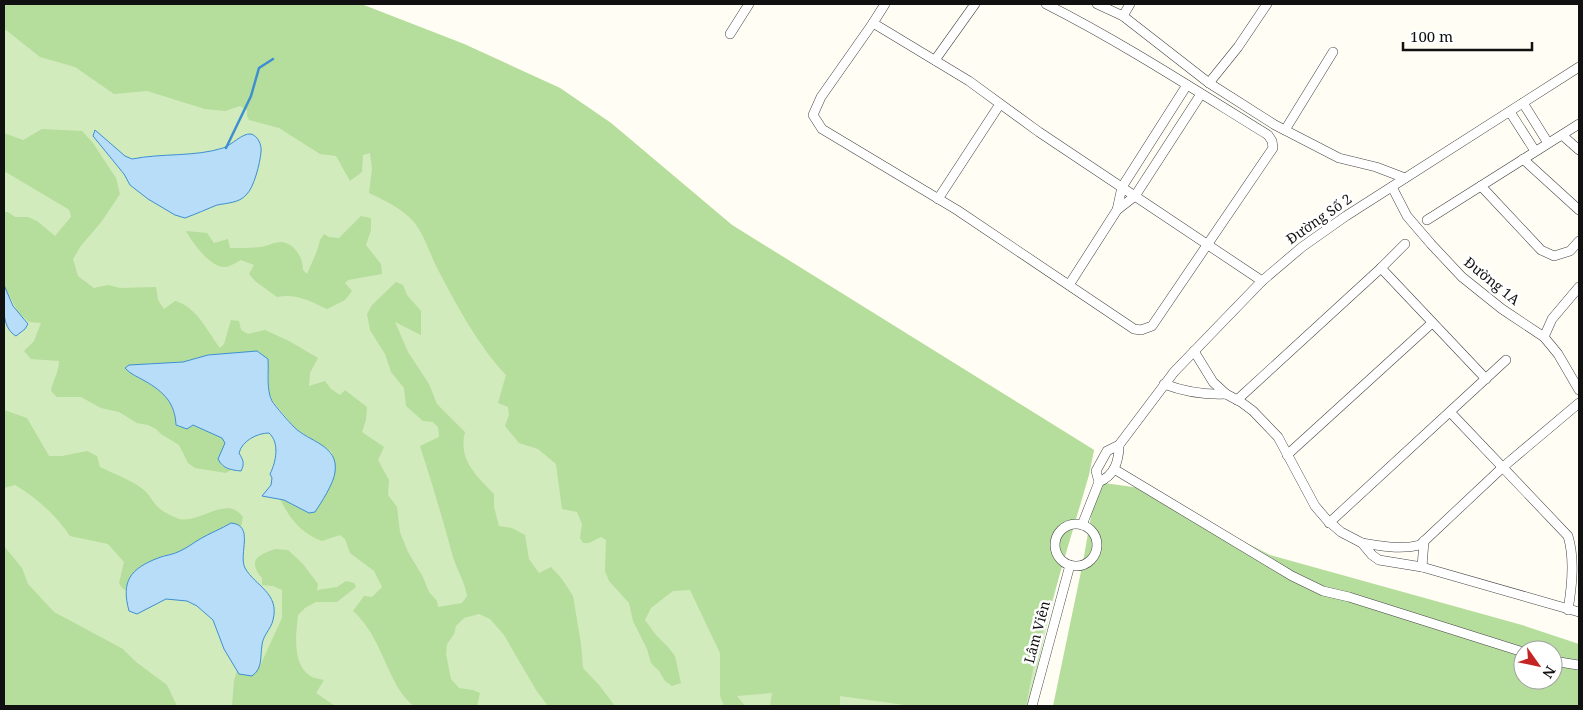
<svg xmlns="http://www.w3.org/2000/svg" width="1583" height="710" font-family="'Noto Serif',serif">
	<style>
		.green { fill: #d2ebbc }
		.forest { fill: #b5dd9b; fill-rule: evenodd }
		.water { fill: #b8ddf8; stroke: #3d8fd1 }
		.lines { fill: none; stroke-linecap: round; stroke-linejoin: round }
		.stream { stroke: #3d8fd1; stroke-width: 2.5 }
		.street-casing { stroke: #444; stroke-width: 10 }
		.street { stroke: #fff; stroke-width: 9 }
		.labels { text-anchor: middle; stroke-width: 5; stroke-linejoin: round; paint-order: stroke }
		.street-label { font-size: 14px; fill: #111; stroke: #fff }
	</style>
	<rect width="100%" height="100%" fill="#fffdf4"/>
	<path class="green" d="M 4,4 L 361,4 L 464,44 L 560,88 L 611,123 L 732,225 L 1094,450 C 1088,480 1077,508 1069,538 C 1054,594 1041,650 1029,706 L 4,706 Z"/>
	<g class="forest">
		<path d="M 4,4 L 361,4 L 464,44 L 560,88 L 611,123 L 732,225 L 1094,450 L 1089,475 L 1036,655 L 1026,706 L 912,706 L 840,696 L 840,706 L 770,706 L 772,693 L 737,696 L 745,706 L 724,706 L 720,696 L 720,653 L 690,590 L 673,591 L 651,608 L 645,620 L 656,635 L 668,647 L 675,656 L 681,683 L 672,686 L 665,681 L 659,671 L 651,663 L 647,649 L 633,621 L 629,603 L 609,581 L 605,571 L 606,540 L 601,537 L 589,543 L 583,543 L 580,538 L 582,524 L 577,512 L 562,509 L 556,464 L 538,449 L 519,443 L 505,426 L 509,415 L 508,407 L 498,403 L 506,375 C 478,346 455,302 436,266 C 430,253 423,233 414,222 C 401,208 386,201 369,193 L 372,169 L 370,153 L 363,155 L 362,172 L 350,181 L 336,156 L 320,154 L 279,128 L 249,120 L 247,116 L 247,110 L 240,106 L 225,111 L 205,109 L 147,91 L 114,94 L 75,67 L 40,57 L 6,30 L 4,30 Z"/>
		<path d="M 42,129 L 82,131 L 93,143 L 116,178 L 120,194 L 102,221 L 80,247 L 73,259 L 78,276 L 94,288 L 108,285 L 120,288 L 156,287 L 158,300 L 164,309 L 175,301 C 197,307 207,331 220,348 L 224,344 L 231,320 L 239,321 L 241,330 L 248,334 L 265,330 L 289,341 L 318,358 L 310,373 L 309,386 L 325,381 L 331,389 L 340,395 L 345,390 L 367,407 L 366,420 L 362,432 L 384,447 L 378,460 L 389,480 L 388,495 L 397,507 L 400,532 L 408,552 L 423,577 L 429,592 L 437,601 L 438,607 L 462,603 L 467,596 C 465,582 457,570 453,557 C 443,520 432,483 420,446 L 439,437 L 438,427 L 433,422 L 423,421 L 406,406 L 404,388 L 391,372 L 385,354 L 370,330 L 367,314 L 372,305 L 396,282 L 403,285 L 407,295 L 421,311 L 421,335 L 395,322 L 408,352 L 429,384 L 437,404 L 465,432 C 458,460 476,475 494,494 L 494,507 L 499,526 L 512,528 L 525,535 L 529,559 L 539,573 L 551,567 L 562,579 L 573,596 L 581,644 L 583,668 L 599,685 L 615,706 L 548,706 L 536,690 L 504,635 L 490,619 L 479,614 L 464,618 L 456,626 L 454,634 L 447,644 L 446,654 L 451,679 L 459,688 L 473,690 L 480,693 L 477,706 L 413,706 C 409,701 404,697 400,691 C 384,665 377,632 353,611 L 364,596 L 372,597 L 382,587 L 374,571 L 350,553 L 345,539 L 340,535 L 322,541 C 302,534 289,518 280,499 L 322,498 L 335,472 L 332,452 L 295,428 L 273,401 L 269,392 L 268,359 L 258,351 L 208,355 L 183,362 L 129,365 L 125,368 C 130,374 138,377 145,381 C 165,393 174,402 176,425 L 193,425 L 222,438 L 225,443 L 221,465 L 231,470 L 226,473 L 195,468 L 188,463 L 179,445 L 161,434 L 156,429 L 148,425 L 137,423 L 119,412 L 101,408 L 81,397 L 57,397 L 51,391 C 53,380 59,372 59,361 L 31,359 L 24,351 L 34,341 L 41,323 L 29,322 L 18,312 L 4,285 L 4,212 L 8,212 L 15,217 L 28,217 L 37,221 L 55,236 L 71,217 L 70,212 L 68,209 L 4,171 L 4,133 L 23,140 Z"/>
		<path d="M 361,216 L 371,218 L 371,230 L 366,245 L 381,264 L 382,274 L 348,280 L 345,283 L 352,291 L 345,300 L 327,309 C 310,301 296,293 277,297 L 255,281 L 249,274 L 254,265 L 241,260 C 237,262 231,266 226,267 C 211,269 192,242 186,231 L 207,233 L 214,243 L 228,239 L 230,248 C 240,248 251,248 261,247 C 268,246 274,242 281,242 C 295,243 303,258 303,270 L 307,274 L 317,251 L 320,240 L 324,234 L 329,237 L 339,238 Z"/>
		<path d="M 4,410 L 27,418 L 49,456 L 62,456 L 87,451 L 97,456 L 100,467 C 114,474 132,480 144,490 C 150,495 153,503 159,508 C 163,512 174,517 179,519 C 200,524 227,494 243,517 L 241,527 L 237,524 L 231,524 L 200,539 L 179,552 L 159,557 L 141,567 L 126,586 L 126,590 L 122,588 L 119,583 L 124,562 L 108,544 L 70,536 C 57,516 36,497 15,485 L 4,488 Z"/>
		<path d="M 1097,482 L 1140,488 L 1270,555 L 1522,625 L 1579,644 L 1579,706 L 1053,706 L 1083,562 ZM 1523,650 L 1553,650 L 1553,680 L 1523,680 Z"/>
		<polygon points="4,546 22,568 28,584 54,612 123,649 136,662 167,685 177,706 4,706"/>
		<path d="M 275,549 L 288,550 L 303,564 L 318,584 L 317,590 L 337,587 L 346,581 L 354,583 L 356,587 L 337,602 L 316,602 L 305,608 L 298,615 C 296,633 292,663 309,675 C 312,678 320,679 324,680 L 316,693 L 335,706 L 232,706 L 234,681 L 237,670 L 239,674 L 260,666 L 282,618 L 282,590 L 273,586 L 262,585 L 262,578 C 247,560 258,555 275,549 Z"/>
	</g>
	<g class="water">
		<path d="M 95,130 L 125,156 L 132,159 C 162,153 195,157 223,148 C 232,145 242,133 251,134 C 258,136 262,145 261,152 C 260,163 254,188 246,195 C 239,203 227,203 217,205 C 207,209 196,214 185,218 L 175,215 L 148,199 L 130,185 L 124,174 L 93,136 Z"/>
		<path d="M 4,285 L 13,306 L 28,324 L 25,329 L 16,336 C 0,327 4,301 4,285 Z"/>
		<path d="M 257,351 L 268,359 C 269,373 266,389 272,401 C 276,407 289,422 294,427 C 309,442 339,445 335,472 C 334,483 321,503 315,512 L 309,513 L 284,500 L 262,496 L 271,485 L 272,478 L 270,474 C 276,462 280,443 269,433 C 257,433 242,441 239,453 C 243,460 245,463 241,471 C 231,470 223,469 218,459 L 225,443 L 222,438 L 193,425 L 187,429 L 176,425 C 175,403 164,392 145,381 C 138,377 130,374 125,368 L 129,365 L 183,362 L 208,355 Z"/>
		<path d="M 231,523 C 255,525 238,554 245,568 C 255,586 280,593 273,620 C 271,629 263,635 262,645 C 260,657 263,668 252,676 L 239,674 L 224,649 L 213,620 L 197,606 L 187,601 L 166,599 L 137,614 L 129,611 C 121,581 130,569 158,558 C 165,555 173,555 180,551 C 187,548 193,543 200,539 C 210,533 221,529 231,523 Z"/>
	</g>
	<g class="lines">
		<polyline class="stream" points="226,148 251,96 259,68 273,59"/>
		<defs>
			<g id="street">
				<polyline points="885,4 873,23 969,81 1039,132 1262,281"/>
				<polyline points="1097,4 1123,16 1209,83 1275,125 1339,158 1376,167 1405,178"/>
				<polyline points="1123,16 1130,4"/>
				<path d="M 873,23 L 821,97 L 813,115 L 822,129 L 957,210 L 1134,329 L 1141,330 L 1152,326 L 1273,148 L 1272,141 L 1268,135 C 1195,90 1123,43 1046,4"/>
				<polyline points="730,34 749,4"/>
				<polyline points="935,60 975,4"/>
				<polyline points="1209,83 1238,47 1267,4"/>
				<polyline points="1523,103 1548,143"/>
				<polyline points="1510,112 1535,151"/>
				<polyline points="1285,130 1333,52"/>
				<polyline points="1562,135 1579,150"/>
				<polyline points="1523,159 1579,210"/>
				<polyline points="1481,186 1541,250 1554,256 1570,251 1579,241"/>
				<polyline points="1392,187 1407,216 1431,244 1462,277 1502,309 1544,337 1558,354 1579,390"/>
				<polyline points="938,199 1000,104"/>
				<polyline points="1117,210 1135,196 1201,94"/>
				<polyline points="1427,220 1579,124"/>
				<polyline points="1381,268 1486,379"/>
				<polyline points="1069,285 1117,210 1122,187 1187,85"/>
				<polyline points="1544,337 1552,319 1579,287"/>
				<polyline points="1194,351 1213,382 1226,394 1241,402 1253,411 1278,437 1315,506 1327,520 1341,532 1362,543 1372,555 1379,560 1422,567 1579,612"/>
				<path d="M 1164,384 C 1185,392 1203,395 1226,394"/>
				<polyline points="1237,400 1381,268 1405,244"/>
				<path d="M 1450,412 L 1568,536 C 1575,559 1572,586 1568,610"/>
				<polyline points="1287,455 1432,323"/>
				<polyline points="1114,469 1292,576 1323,591 1349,597 1523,652"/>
				<path d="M 1099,482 C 1115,475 1119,461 1119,445"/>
				<polyline points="1329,523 1506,360"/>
				<circle cx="1076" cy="545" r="21"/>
				<polyline points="1082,525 1099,482 1096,471 1107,451 1119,445 1174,372 1262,281 1302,247 1346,216 1579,67"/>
				<path d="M 1362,543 C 1382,546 1400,550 1420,545 L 1503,467 L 1579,403"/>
				<polyline points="1422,567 1424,541"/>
				<polyline points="1553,661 1578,665"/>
				<polyline points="1032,706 1070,565"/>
			</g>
		</defs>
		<use href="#street" class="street-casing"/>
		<use href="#street" class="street"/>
	</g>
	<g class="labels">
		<g class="street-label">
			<text transform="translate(1319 219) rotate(-35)" y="5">Đường Số 2</text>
			<text transform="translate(1492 281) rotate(39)" y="5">Đường 1A</text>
			<text transform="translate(1037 632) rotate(-75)" y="5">Lâm Viên</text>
		</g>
	</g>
	<rect width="1583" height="710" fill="none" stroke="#111111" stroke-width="10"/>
	<g transform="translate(1538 665) rotate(123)"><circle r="24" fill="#ffffff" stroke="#a0a0a0"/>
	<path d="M0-4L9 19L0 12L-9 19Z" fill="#c52424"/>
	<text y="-8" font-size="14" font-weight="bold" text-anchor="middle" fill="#111111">N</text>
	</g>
	<path d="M1403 42v8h129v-8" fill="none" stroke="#111111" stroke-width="2.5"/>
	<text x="1410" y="42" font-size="15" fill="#111111" stroke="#ffffff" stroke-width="4" paint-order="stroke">100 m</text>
</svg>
